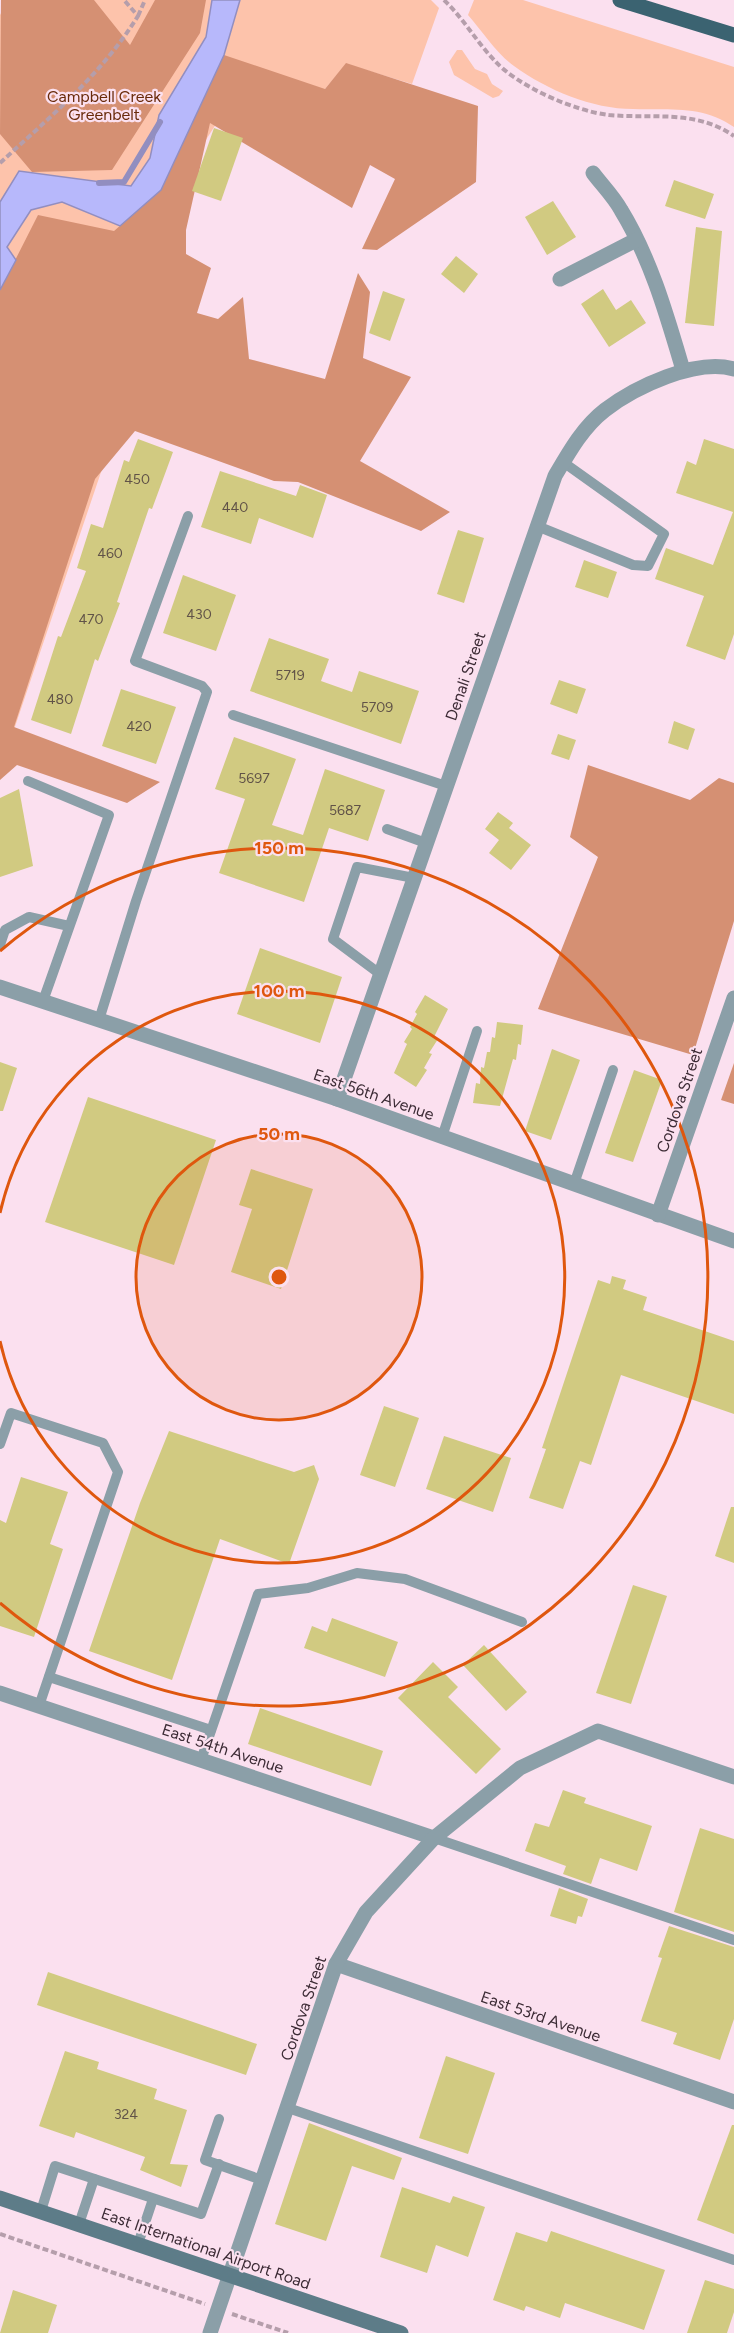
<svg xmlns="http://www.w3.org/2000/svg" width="734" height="2333" font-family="Figtree,sans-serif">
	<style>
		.green { fill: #fdc3ab }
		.forest { fill: #d59073 }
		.water { fill: #b7b8fb; stroke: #928ec0; stroke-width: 1.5 }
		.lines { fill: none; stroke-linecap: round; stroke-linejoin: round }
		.stream { stroke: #928ec0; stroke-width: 6 }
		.building { fill: #d1ca81 }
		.path { stroke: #b59eab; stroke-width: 4; stroke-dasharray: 6 3; stroke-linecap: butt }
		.service { stroke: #8b9fa8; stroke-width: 10 }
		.minor { stroke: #8b9fa8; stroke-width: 15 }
		.secondary { stroke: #5d7c88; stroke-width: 15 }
		.primary { stroke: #3b6371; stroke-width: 15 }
		.ring { fill: none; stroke: #df570e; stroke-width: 3 }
		.labels { text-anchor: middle; stroke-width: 4.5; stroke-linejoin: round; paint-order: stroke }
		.number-label { font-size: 14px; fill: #615348 }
		.park-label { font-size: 16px; fill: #692a0a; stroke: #fbe0ef }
		.street-label { font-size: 16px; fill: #3c2b35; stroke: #fbe0ef }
		.centre { fill: #df570e; stroke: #fbe0ef; stroke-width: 3 }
		.ring-label { font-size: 18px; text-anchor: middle; font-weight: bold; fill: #df570e; stroke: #fbe0ef; stroke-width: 4.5; stroke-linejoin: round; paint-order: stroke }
	</style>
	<rect width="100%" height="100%" fill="#fbe0ef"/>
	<g class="green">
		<polygon points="8,0 431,0 439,8 412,84 346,64 325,89 232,99 195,157 121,413 0,771 0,15"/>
		<path d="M 474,0 L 523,0 L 734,67 L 734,127 C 703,105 669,110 633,109 C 592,109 547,90 514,66 C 497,54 482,31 468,15 Z"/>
		<polygon points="457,50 462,50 475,69 487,74 492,84 503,91 499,96 493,98 454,75 449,62"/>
	</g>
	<g class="forest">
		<polygon points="1,0 94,0 130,45 155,0 206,0 200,33 112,170 32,172 0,134"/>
		<polygon points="224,55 325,89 346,63 478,106 476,182 377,250 362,249 395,179 370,165 352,208 210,123 186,230 186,254 211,268 197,313 218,319 243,297 249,359 325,379 358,273 370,292 363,358 411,377 360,461 450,512 421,531 298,482 274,481 135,431 95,479 14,727 160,782 127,803 17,765 0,780 0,290 38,215 114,231 161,190"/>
		<polygon points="588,765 690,800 719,778 734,783 734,921 693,1055 538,1009 598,857 570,837"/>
		<polygon points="734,1063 734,1104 721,1100"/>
	</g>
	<polygon class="water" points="212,0 240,0 224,55 161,190 120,226 62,202 31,210 7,247 16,260 0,290 0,202 19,171 131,186 150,158 159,115 206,37"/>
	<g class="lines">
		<polyline class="stream" points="99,183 124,182 160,122"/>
	</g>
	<g class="building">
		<polygon points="214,128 243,138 221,201 192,191"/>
		<polygon points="674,180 714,194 705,219 665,206"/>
		<polygon points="553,201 576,237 547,255 525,217"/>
		<polygon points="696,227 722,231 714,326 685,323"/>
		<polygon points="456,256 478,274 464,293 441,274"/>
		<polygon points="603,289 616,310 631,300 646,323 609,347 581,304"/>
		<polygon points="383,291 405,299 390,341 369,333"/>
		<polygon points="138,439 173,452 152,509 149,508 117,602 120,603 98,661 95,659 71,734 31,720 58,636 61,637 86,571 77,568 91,524 103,528 124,460 129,462"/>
		<polygon points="704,439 734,449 734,634 725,660 686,646 704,596 655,579 666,548 713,565 733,512 676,493 687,461 696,465"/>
		<polygon points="220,471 296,496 300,485 327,495 313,538 259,518 251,544 201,527"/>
		<polygon points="458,530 484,538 464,603 437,594"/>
		<polygon points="584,560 617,572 608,598 575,587"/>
		<polygon points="183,575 236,595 216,651 163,633"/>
		<polygon points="269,638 329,659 321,681 352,692 359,671 419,691 401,744 250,691"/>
		<polygon points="559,680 586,689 577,714 550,704"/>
		<polygon points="121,689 176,707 156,764 102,746"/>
		<polygon points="674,721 695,729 688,750 668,743"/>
		<polygon points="558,734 576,740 569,760 551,754"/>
		<polygon points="234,737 296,759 272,825 303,835 325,769 385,790 368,841 329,828 304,902 219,873 245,799 215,789"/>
		<polygon points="19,789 33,866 0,877 0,798"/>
		<polygon points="498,812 513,823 509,828 531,845 511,870 489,853 499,840 485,829"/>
		<polygon points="260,948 342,977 320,1043 237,1014"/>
		<polygon points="425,995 448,1009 434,1037 438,1039 429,1053 432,1054 424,1068 427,1070 416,1087 394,1073 407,1044 404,1042 412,1029 410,1027 417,1014 415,1012"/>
		<polygon points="497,1022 523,1025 521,1045 518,1044 516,1060 513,1059 500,1106 473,1103 476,1083 480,1084 481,1067 484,1068 487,1052 490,1052 492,1037 495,1038"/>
		<polygon points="552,1049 580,1060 551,1140 525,1131"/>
		<polygon points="0,1062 17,1068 3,1111 0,1111"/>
		<polygon points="634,1070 662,1080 633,1162 605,1153"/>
		<polygon points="88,1097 216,1140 174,1265 45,1222"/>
		<polygon points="251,1169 313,1189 281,1289 231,1272 252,1209 239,1205"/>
		<polygon points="612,1276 626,1280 623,1289 647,1297 643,1310 734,1341 734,1414 621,1375 591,1465 580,1461 563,1509 529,1498 546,1449 542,1448 598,1280 610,1284"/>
		<polygon points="384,1406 419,1418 395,1487 360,1475"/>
		<polygon points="169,1431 294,1472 314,1465 319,1479 289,1564 220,1539 172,1680 89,1651 140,1503"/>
		<polygon points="444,1436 511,1458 493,1512 426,1489"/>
		<polygon points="21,1477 68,1492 50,1544 63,1549 34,1637 0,1626 0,1520 6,1523"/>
		<polygon points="731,1507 734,1507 734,1563 715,1556"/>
		<polygon points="633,1585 667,1596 631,1704 596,1693"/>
		<polygon points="332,1618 398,1642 385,1677 304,1648 312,1626 327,1632"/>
		<polygon points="484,1645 527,1692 506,1711 463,1665"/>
		<polygon points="433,1662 458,1687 448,1697 501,1749 476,1774 398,1698"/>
		<polygon points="260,1708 383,1751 371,1786 248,1744"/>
		<polygon points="563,1790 586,1798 584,1803 652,1826 637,1871 600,1858 591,1884 563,1874 566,1866 525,1851 535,1823 549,1827"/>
		<polygon points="700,1828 734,1839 734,1932 674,1912"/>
		<polygon points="559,1888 588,1899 582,1917 578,1916 576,1924 550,1916"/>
		<polygon points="669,1926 734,1947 734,2019 720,2060 673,2044 677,2033 641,2021 662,1958 658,1957"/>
		<polygon points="48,1972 257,2044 246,2075 37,2005"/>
		<polygon points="65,2051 99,2062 97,2069 157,2089 154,2099 187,2110 170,2164 188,2165 181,2187 140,2170 145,2157 76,2132 74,2138 39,2126"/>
		<polygon points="446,2056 495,2073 468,2154 419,2138"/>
		<polygon points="309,2123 402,2158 394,2180 352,2166 326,2241 275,2224"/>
		<polygon points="732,2125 734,2125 734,2234 697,2220"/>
		<polygon points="402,2187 450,2203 453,2196 485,2207 468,2257 436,2245 427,2273 380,2257"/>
		<polygon points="551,2231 665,2270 644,2330 565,2303 560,2318 526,2306 524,2311 493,2300 516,2232 547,2242"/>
		<polygon points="705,2280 734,2289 734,2312 727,2333 687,2333"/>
		<polygon points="13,2290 57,2305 48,2333 0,2333"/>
	</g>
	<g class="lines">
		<g class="path">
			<path d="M 444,0 C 463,18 476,41 494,60 C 517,86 574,111 609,115 C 652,119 695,109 734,136"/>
			<polyline points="138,16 145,0"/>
			<path d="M 0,163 C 50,117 102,74 138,16 L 124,0"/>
			<polyline points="0,2234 205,2304"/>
			<polyline points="232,2314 288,2333"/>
		</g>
		<g class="service">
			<polyline points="537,526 633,565 648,566 664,534 563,462"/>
			<polyline points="233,715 446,786"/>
			<polyline points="28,781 109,815 43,1001"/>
			<polyline points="387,829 426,843"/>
			<polyline points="0,945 5,930 29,917 69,926"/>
			<polyline points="380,974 333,939 357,867 414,878"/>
			<polyline points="99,1020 136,901 207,692 202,686 135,661 188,516"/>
			<polyline points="442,1137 477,1031"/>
			<polyline points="574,1184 613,1070"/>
			<polyline points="0,1444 11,1413 103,1443 118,1472 39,1706"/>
			<polyline points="49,1677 211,1730"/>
			<polyline points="201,1760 258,1594 308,1588 357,1573 405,1579 522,1622"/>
			<polyline points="434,1838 734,1940"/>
			<polyline points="288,2108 734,2260"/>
			<polyline points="219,2119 205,2160 262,2180"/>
			<polyline points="41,2211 55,2166 201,2214 219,2164"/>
			<polyline points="79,2224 94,2179"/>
			<polyline points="138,2244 153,2199"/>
		</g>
		<g class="minor">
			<path d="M 593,173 C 602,185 614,197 621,210 C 651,259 667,316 683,370"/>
			<polyline points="560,279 636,240"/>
			<polyline points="0,987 337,1099 734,1241"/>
			<path d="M 337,1099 L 555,476 C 569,452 583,427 605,410 C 635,387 696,358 734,369"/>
			<polyline points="658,1215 734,998"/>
			<polyline points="0,1693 434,1838"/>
			<polyline points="336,1964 734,2102"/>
			<polyline points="210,2333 336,1964 366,1912 434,1838 520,1768 598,1731 734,1777"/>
		</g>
		<polyline class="secondary" points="0,2198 401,2333"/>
		<polyline class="primary" points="620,0 734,35"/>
	</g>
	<circle cx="279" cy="1277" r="143" fill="#df570e" fill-opacity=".12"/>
	<g class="ring">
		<circle cx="279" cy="1277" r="143"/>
		<path d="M0 1213A286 286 0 1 1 0 1341"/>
		<path d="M0 951A429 429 0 1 1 0 1603"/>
	</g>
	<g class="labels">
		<g class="number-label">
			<text x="137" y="484">450</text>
			<text x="235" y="512">440</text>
			<text x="110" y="558">460</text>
			<text x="199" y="619">430</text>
			<text x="91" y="624">470</text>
			<text x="290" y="680">5719</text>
			<text x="60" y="704">480</text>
			<text x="377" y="712">5709</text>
			<text x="139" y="731">420</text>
			<text x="254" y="783">5697</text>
			<text x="345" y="815">5687</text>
			<text x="126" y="2119">324</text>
		</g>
		<g class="park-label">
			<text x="104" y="102">Campbell Creek<tspan x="104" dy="18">Greenbelt</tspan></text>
		</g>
		<g class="street-label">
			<text transform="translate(465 676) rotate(-71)" y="6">Denali Street</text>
			<text transform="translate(374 1094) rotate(19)" y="6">East 56th Avenue</text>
			<text transform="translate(679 1100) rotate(-71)" y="6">Cordova Street</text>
			<text transform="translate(223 1748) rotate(18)" y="6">East 54th Avenue</text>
			<text transform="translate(303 2008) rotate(-71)" y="6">Cordova Street</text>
			<text transform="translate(541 2016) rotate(19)" y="6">East 53rd Avenue</text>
			<text transform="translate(206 2248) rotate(19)" y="6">East International Airport Road</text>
		</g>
	</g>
	<circle cx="279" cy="1277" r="9" class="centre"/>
	<g class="ring-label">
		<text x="279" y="854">150 m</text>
		<text x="279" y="997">100 m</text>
		<text x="279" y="1140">50 m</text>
	</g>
</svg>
